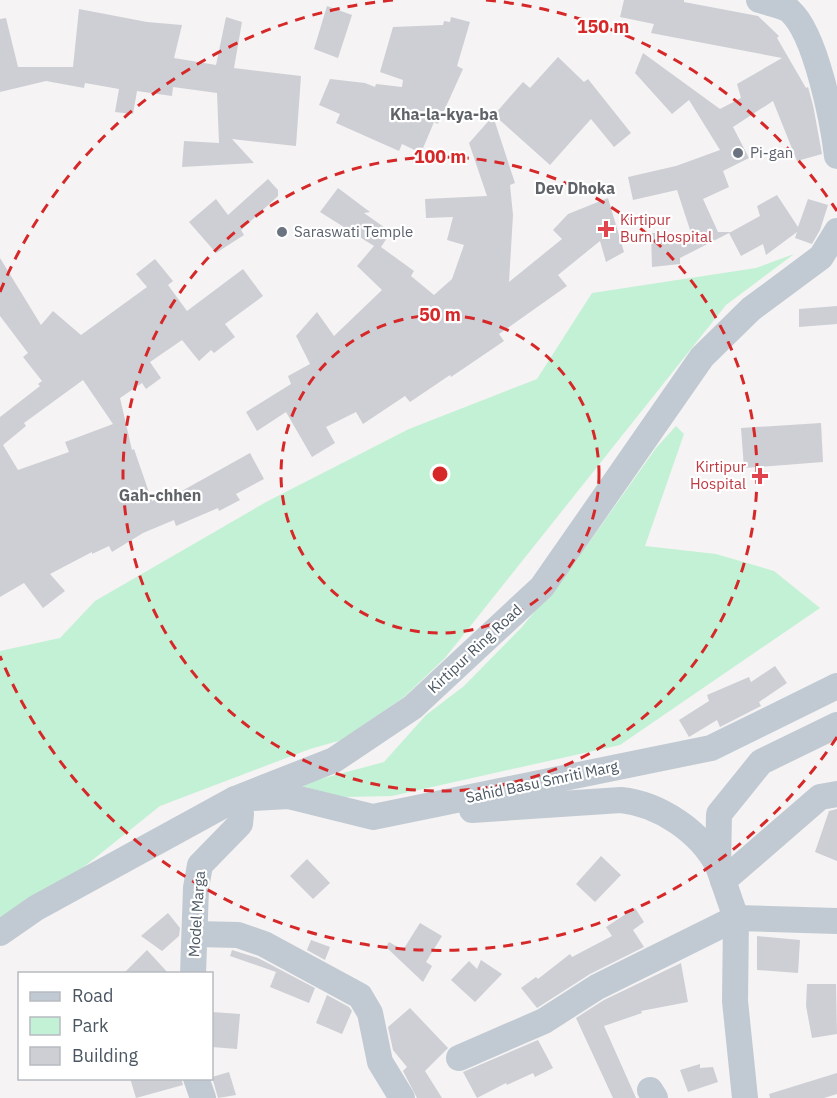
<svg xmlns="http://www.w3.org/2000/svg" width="837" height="1098" font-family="'IBM Plex Sans',sans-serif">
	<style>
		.green { fill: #c3f1d5 }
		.building { fill: #cdcfd5; fill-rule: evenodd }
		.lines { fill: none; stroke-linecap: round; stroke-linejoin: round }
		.minor { stroke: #c1cad2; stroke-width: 26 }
		.ring { fill: none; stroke: #d62828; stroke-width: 3; stroke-dasharray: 10 8 }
		.worship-dot { fill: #6b7280; stroke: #fff; stroke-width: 2 }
		.health-dot { fill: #e0444e; stroke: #fff; stroke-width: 2 }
		.labels { text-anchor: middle; stroke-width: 4.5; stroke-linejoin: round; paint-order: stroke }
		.worship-label { font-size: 15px; fill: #5b616d; stroke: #fff; text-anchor: start }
		.health-label { font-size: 15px; fill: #be3a42; stroke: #fff; text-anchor: start }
		.street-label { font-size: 15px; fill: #4a5661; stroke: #fff }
		.neighbourhood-label { font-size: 16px; font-weight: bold; fill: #5f6368; stroke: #fff }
		.centre { fill: #d62828; stroke: #fff; stroke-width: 3 }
		.ring-label { font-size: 18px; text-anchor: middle; font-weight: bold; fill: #d62828; stroke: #fff; stroke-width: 4.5; stroke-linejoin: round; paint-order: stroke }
	</style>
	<rect width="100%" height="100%" fill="#f5f3f3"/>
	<g class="green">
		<polygon points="794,254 726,305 445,658 404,697 342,740 310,749 160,806 0,934 0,651 60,638 95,601 268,501 409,429 537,379 592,293 756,268"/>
		<polygon points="676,426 684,434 645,546 716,554 774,571 820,608 620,745 392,796 343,797 298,785 384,762 426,715 464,686 522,627 573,565 656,448"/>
	</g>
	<g class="building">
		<polygon points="624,0 684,0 684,2 758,16 779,36 777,38 806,88 808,87 813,105 822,154 797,161 773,101 733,127 749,158 723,171 729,187 703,199 718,232 731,232 680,258 680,264 652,267 651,233 691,233 677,190 633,200 628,177 676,166 720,150 689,100 672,114 635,73 643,53 720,109 741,98 737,84 782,58 651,33 654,24 620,17"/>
		<polygon points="327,6 352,15 338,58 314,49"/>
		<polygon points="79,9 147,22 182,25 174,58 216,65 226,17 242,22 234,68 301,76 296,146 232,139 254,163 182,167 184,141 219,143 217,93 173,87 172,96 137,91 133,114 115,112 119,89 85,83 84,88 46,81 0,92 0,19 6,18 18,67 73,67"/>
		<polygon points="451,17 470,22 457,66 463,69 438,124 434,122 421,153 402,144 399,151 336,123 340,114 319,105 330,79 365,83 375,87 376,84 402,87 403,80 380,72 393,27 443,25 444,21 450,22"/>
		<polygon points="558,57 584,82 588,79 631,133 614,147 591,119 550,165 494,115 523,82 530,88"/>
		<polygon points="493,116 515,183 510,185 513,215 509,282 562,239 553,230 568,214 608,198 624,252 606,262 600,241 558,275 567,286 499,334 504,341 451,377 450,375 410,402 405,396 363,424 356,412 326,427 335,443 312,457 286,412 257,431 246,412 291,384 288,376 310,364 296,336 317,312 334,336 382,290 357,266 374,246 320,212 338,188 370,212 364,213 391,232 381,247 414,271 411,276 434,295 452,279 464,245 447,240 453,217 426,218 425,199 487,196 469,143"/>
		<polygon points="268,179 278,190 278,196 241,230 244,235 216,253 189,222 216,199 228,215"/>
		<polygon points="777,195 798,227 808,199 828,205 820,230 812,244 795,238 797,232 766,255 763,244 741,256 729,233 760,216 757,206"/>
		<path d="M 0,258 L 41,325 L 53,311 L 81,335 L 147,287 L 136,274 L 155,259 L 173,281 L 168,285 L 187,311 L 243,269 L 263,296 L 225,324 L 235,337 L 214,353 L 211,350 L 199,361 L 182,340 L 150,362 L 161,378 L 146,389 L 142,383 L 120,398 L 132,450 L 134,449 L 152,501 L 179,490 L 180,492 L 250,453 L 264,479 L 236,494 L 240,500 L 219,511 L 218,508 L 176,526 L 174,520 L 143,533 L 112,552 L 109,546 L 92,554 L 92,552 L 50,574 L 65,591 L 43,608 L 24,583 L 0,597 L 0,417 L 40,386 L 38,384 L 42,381 L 23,357 L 28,353 L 0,316 ZM 83,380 L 113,424 L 65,442 L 69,452 L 18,470 L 3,445 L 26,426 L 24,423 Z"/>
		<polygon points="837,306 837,324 799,327 799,309"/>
		<polygon points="821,423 823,462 744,468 741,428"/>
		<polygon points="775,666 787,683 759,702 761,706 720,727 717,720 689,737 679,720 709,701 707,695 749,677 751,682"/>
		<polygon points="837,809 837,861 815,852 829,811"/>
		<polygon points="601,856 621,875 595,902 576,884"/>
		<polygon points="307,859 330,883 313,899 290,876"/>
		<polygon points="635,908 644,922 633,930 644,947 590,974 537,1008 521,988 536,977 538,979 570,954 572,957 612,936 606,927"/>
		<polygon points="168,913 180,928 179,936 162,951 141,936"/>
		<polygon points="420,923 442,936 426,962 432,966 423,982 386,947 389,942 403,950"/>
		<polygon points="757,936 800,940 798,973 757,970"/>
		<polygon points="311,940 330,947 325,960 307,950"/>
		<polygon points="147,950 169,974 123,974"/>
		<polygon points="232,950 258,958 315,988 309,1003 270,987 276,972 230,956"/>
		<polygon points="481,960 502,974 475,1002 451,980 469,961 477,969"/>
		<polygon points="681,963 688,1002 641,1011 642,1013 604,1026 636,1098 613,1098 576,1018 604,1000"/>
		<polygon points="807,984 836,984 837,1034 812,1038 806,1006"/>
		<polygon points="327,995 349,1007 352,1011 342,1034 316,1023"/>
		<polygon points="410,1008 448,1048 425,1071 442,1098 417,1098 403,1071 407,1067 393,1050 388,1027"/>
		<polygon points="212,1012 240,1014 237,1049 212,1047"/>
		<polygon points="538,1040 553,1068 535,1077 533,1073 507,1085 506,1083 477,1098 463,1072"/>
		<polygon points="700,1064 700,1068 713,1067 718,1082 688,1092 680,1070"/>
		<polygon points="229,1072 236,1095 218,1098 212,1077"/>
		<polygon points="837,1073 837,1094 824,1098 770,1098 769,1094"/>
		<polygon points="130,1078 181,1078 183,1085 136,1098"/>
	</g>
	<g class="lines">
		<g class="minor">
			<path d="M 759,0 C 768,3 783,5 790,11 C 816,34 833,122 837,156"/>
			<polyline points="837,725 761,762 719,814 718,866 736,918 837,921"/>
			<path d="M 472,810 L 621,800 C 659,804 700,831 718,866"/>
			<polyline points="723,881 820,797 837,794"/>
			<polyline points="0,933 36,908 235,799 334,760 413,707 542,587 702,357 751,309 821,257 837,231"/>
			<polyline points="196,934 238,935 264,944 360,996 370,1013 380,1062 402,1098"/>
			<polyline points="193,974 196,888 200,865 240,824 241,814 235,799 288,796 373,817 711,748 837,686"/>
			<polyline points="459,1058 544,1021 597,987 736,918 735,1001 745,1098"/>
			<polyline points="196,1078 203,1098"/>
			<polyline points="650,1090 655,1098"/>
		</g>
	</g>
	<g class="ring">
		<circle cx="440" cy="474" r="159"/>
		<circle cx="440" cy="474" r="317"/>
		<path d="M837 737A476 476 0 0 1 0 656M0 292A476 476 0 0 1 394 0M486 0A476 476 0 0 1 837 211"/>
	</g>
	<g class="worship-dot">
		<circle cx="738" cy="153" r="6"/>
		<circle cx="282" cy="232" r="6"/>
	</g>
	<g class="health-dot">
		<path d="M603 220h6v6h6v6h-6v6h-6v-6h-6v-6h6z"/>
		<path d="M757 467h6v6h6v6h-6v6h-6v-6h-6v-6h6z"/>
	</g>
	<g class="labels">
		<g class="worship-label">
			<text x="750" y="158">Pi-gan</text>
			<text x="294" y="237">Saraswati Temple</text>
		</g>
		<g class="health-label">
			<text x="620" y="225">Kirtipur<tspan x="620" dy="17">Burn Hospital</tspan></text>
			<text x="746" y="472" text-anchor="end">Kirtipur<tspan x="746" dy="17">Hospital</tspan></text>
		</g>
		<g class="street-label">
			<text transform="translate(475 649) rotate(-43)" y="5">Kirtipur Ring Road</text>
			<text transform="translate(542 782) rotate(-12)" y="5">Sahid Basu Smriti Marg</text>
			<text transform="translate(197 914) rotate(-86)" y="5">Model Marga</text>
		</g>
		<g class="neighbourhood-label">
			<text x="444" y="120">Kha-la-kya-ba</text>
			<text x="575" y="194">Dev Dhoka</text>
			<text x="160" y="501">Gah-chhen</text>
		</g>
	</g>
	<circle cx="440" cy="474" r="9" class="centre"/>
	<g class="ring-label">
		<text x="603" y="33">150 m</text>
		<text x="440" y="163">100 m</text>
		<text x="440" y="321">50 m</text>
	</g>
	<rect x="18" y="972" width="195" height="108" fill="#ffffff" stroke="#b7bbc0" stroke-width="1.5"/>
	<rect x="30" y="992" width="30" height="9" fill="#c1cad2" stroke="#b7bbc0" stroke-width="1.5"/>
	<text x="72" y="1002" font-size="18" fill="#4a5661">Road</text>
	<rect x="30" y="1017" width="30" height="18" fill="#c3f1d5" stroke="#b7bbc0" stroke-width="1.5"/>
	<text x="72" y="1032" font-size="18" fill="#4a5661">Park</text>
	<rect x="30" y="1047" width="30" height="18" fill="#cdcfd5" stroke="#b7bbc0" stroke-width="1.5"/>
	<text x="72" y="1062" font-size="18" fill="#4a5661">Building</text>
</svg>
